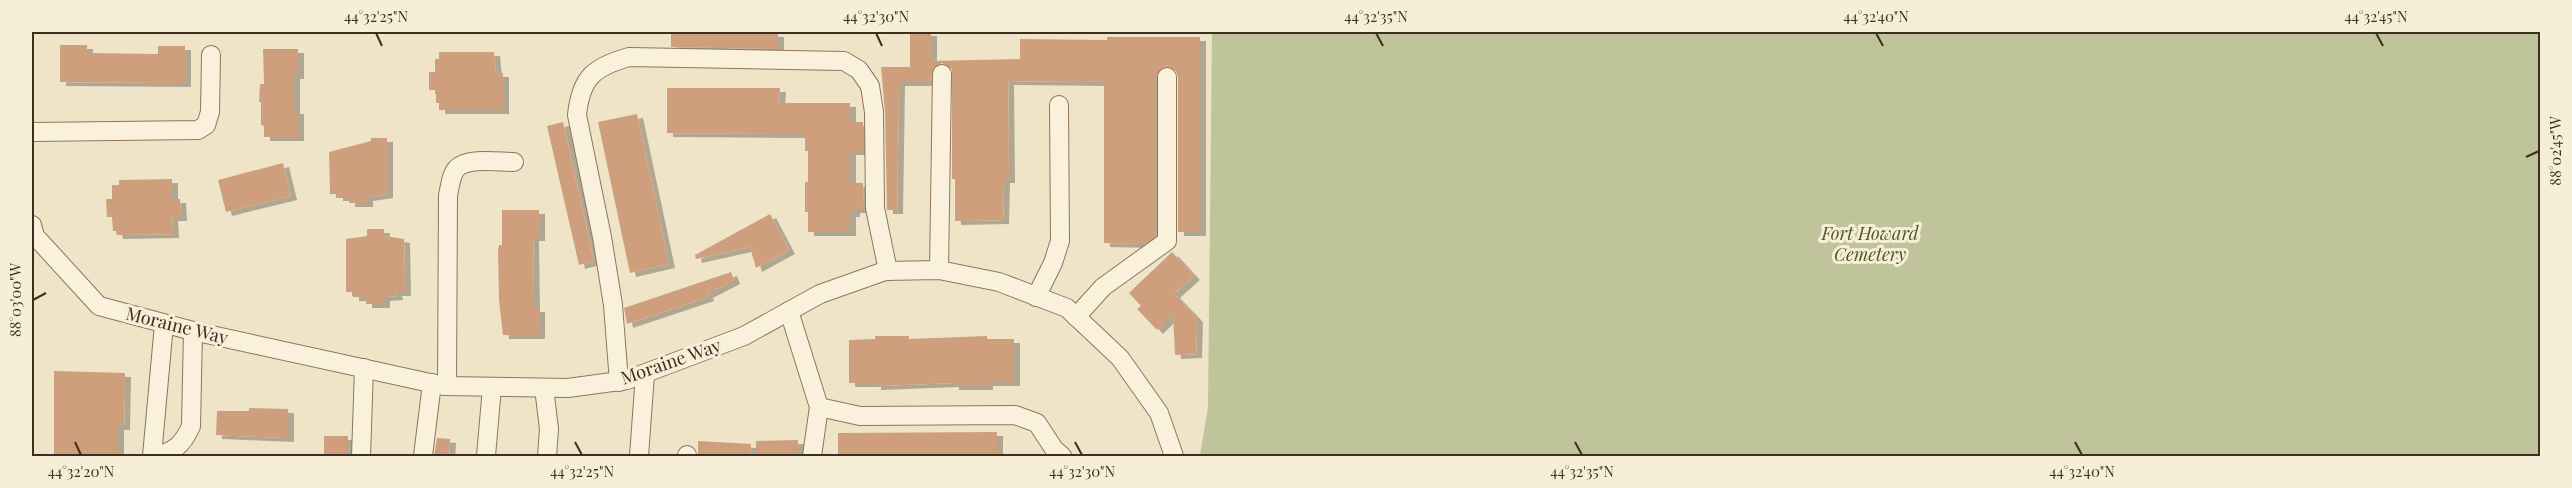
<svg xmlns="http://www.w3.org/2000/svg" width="2572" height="488" font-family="'Playfair Display',serif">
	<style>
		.cemetery { fill: #bfc49a }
		.building { fill: #cf9f7d; filter: url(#shadow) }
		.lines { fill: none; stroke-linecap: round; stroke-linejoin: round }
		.minor-casing { stroke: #8d765c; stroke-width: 20 }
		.minor { stroke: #faf1dc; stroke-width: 18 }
		.ticks { fill: none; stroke: #3d2e20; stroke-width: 2 }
		.labels { text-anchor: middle; stroke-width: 6; stroke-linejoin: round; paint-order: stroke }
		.park-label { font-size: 18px; font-style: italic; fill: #4d5a26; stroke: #f7eed8 }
		.street-label { font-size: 18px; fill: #3d2e20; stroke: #f7eed8 }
		.neatline { fill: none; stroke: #3d2e20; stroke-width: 2 }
		.ticks-label { font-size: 15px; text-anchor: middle; fill: #3d2e20 }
	</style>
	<defs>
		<filter id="shadow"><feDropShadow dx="6" dy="4" stdDeviation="0" flood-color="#0004"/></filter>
	</defs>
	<rect width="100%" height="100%" fill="#f0e4c8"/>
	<polygon class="cemetery" points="1212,32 2540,32 2540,456 1200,456 1208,407"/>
	<g class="building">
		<polygon points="910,32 931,32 931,61 1020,59 1020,39 1107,40 1107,37 1200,37 1200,232 1178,232 1178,77 1176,71 1168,66 1161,68 1156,77 1156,232 1153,232 1156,235 1144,244 1104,243 1104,82 1008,81 1009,179 1004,179 1003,220 955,221 955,179 952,179 952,69 942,63 932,69 931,82 899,82 897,210 887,210 885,112 881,67 910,67"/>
		<polygon points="671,33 778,33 778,49 671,47"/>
		<polygon points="60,45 87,45 87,53 158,54 158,46 185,46 185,83 60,82"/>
		<polygon points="263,49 298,49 298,75 294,75 294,110 298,110 298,137 264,137 264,126 261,125 261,102 259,102 260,84 264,84"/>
		<polygon points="439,52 494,52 496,73 503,73 503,110 439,110 439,103 436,103 436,90 429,90 429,72 435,72 435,59 439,59"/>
		<polygon points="667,88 780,88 779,103 850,103 850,122 863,122 863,151 850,151 850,183 863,183 864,209 854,209 854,213 850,213 850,232 808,232 808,212 805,212 805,182 808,182 808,151 805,151 805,134 667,133"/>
		<polygon points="637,114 669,264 630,273 598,122"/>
		<polygon points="563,122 594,261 579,265 547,126"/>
		<polygon points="371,138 387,138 387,194 367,197 367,203 349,203 349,197 337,197 337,194 330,194 329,152 371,141"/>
		<polygon points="283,163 291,196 226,212 218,180"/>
		<polygon points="172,179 172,199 180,199 181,217 172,217 173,234 117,235 116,231 113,231 112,217 107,217 106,199 112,199 112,185 119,185 119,180"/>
		<polygon points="502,210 539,210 539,237 533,237 534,308 539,308 539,335 503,335 499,300 498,250 499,245 502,245"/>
		<polygon points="770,214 789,250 756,268 750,247 696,259 695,255"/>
		<polygon points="367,229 384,229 384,236 404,239 405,292 396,292 397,296 384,297 384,304 366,304 366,297 353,297 353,292 346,292 346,239 367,236"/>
		<polygon points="1172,252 1194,276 1174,294 1197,318 1196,354 1175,355 1173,314 1157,330 1137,309 1141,306 1129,293"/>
		<polygon points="731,272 734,280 707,294 708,297 627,324 624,308"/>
		<polygon points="875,336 909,336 909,339 987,336 987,339 1014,339 1014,382 987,382 987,386 953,386 953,383 875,386 875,383 849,383 849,340 875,339"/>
		<polygon points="54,371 125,373 124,426 118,426 118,456 54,456"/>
		<polygon points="249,408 288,409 288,438 216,435 217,411 249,411"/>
		<polygon points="997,432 997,456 838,456 838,433"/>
		<rect x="324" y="436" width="24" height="20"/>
		<polygon points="437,438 450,439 449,456 434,456"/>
		<polygon points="798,440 798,456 756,456 756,441"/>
		<polygon points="698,441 751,444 750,456 698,456"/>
	</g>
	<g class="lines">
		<defs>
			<g id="minor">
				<polyline points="32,132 198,130 206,125 210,112 211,55"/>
				<polyline points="32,225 35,236 99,306 193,331 444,386 568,388 627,380 744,336 820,294 885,271 939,270 999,282 1067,308 1120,358 1159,413 1174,456"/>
				<polyline points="939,270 942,74"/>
				<polyline points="1036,297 1053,263 1060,241 1059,105"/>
				<polyline points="789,311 819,407 860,416 1015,415 1037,423 1054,449 1062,456"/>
				<polyline points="1076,317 1103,287 1167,241 1167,77"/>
				<path d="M 619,382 L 613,305 L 602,237 L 577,115 C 581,77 594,67 629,57 L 844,61 L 859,70 L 870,86 L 874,112 L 875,208 L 888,271"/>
				<path d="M 447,386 L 448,195 C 450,187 451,174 457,168 C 469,157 499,162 514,162"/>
				<polyline points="544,388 549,429 547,456"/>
				<polyline points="687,455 687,456"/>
				<polyline points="152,456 164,324"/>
				<path d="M 154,456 C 174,453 183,444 191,426 L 193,331"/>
				<polyline points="361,456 364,368"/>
				<polyline points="423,456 432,383"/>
				<polyline points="486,456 492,387"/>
				<polyline points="639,456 645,374"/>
				<polyline points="812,456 819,407"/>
			</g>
		</defs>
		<use href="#minor" class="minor-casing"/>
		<use href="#minor" class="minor"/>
	</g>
	<path class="ticks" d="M 376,33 L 382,46M 876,33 L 882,46M 1376,33 L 1383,46M 1876,33 L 1883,46M 2376,33 L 2383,46M 2526,157 L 2539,151M 33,300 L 46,293M 75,442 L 81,455M 575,442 L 582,455M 1075,442 L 1082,455M 1575,442 L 1582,455M 2075,442 L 2082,455"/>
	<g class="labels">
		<g class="park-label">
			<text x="1870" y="240">Fort Howard<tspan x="1870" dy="21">Cemetery</tspan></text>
		</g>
		<g class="street-label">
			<text transform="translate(177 326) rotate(14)" y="6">Moraine Way</text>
			<text transform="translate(671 362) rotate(-19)" y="6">Moraine Way</text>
		</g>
	</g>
	<rect width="2572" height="488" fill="none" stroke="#f7eed8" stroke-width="66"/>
	<rect x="33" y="33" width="2506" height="422" class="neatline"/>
	<g class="ticks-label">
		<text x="376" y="22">44°32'25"N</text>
		<text x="876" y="22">44°32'30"N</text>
		<text x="1376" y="22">44°32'35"N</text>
		<text x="1876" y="22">44°32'40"N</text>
		<text x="2376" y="22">44°32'45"N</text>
		<text transform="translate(2556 151) rotate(-90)" y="5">88°02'45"W</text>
		<text transform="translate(16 300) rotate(-90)" y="5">88°03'00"W</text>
		<text x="81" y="477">44°32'20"N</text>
		<text x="582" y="477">44°32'25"N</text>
		<text x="1082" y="477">44°32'30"N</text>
		<text x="1582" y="477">44°32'35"N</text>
		<text x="2082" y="477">44°32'40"N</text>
	</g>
</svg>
